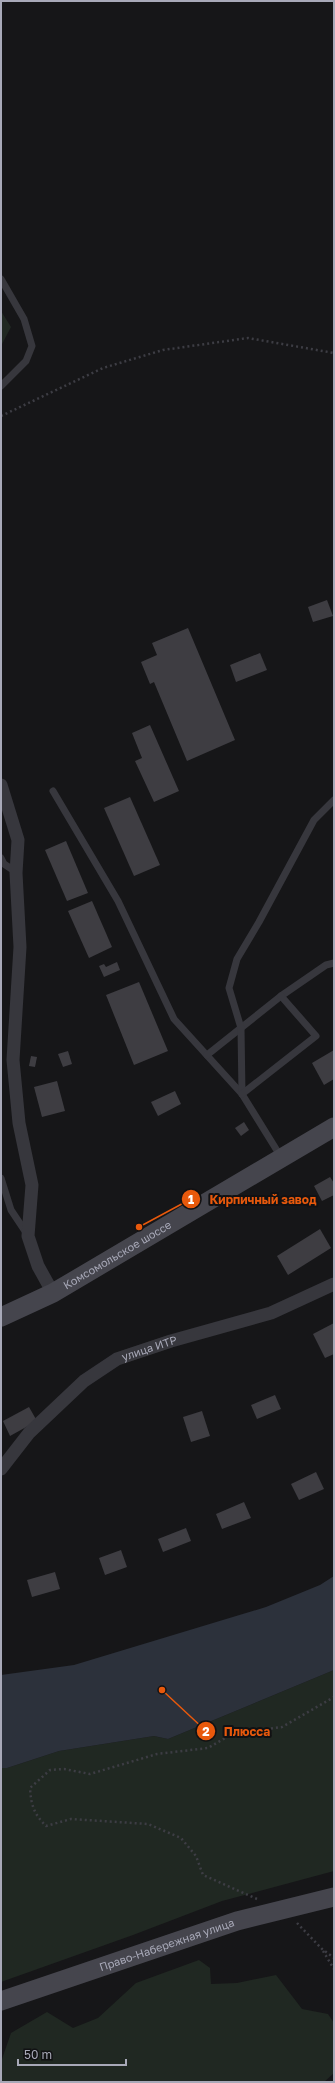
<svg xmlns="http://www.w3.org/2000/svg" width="335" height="2083" font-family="'Golos Text',sans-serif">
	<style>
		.green { fill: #202822 }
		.water { fill: #2c313b }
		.building { fill: #3e3d42 }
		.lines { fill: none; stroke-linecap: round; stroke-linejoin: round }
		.path { stroke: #3d3d44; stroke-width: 2.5; stroke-dasharray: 2 3; stroke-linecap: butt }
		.lane { stroke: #37373d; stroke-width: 7 }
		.street { stroke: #37373d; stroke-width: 13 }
		.secondary { stroke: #45454d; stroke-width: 19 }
		.labels { text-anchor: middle; stroke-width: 4; stroke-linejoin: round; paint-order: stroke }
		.street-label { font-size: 11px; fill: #a8a9b8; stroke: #111113 }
		.leader { fill: none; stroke: #e8590c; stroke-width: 1.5 }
		.callout-dot { fill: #e8590c; stroke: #111113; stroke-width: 1.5 }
		.mark-label { font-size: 12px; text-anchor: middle; font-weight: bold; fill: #fff }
		.callout-label { font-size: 12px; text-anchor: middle; font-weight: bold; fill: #e8590c; stroke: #111113; stroke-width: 4; stroke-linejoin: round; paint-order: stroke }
	</style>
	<rect width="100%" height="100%" fill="#161618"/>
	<g class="green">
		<polygon points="1,311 11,327 1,346"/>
		<polygon points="334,1670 334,1871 222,1901 133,1935 1,1982 1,1768 7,1768 59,1751 154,1736 168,1739"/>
		<polygon points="199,1960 210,1968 211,1984 237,1983 276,1975 302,2009 328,2014 334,2023 334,2073 324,2082 1,2082 1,2062 11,2033 47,2012 73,2028 98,2018 136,1983"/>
	</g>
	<polygon class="water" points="334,1576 334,1670 168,1739 154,1736 59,1751 7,1768 1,1768 1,1675 74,1665 266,1607 320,1585"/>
	<g class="building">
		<polygon points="327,600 333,616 313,622 308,607"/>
		<polygon points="188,628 235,740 187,761 154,682 150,684 141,662 157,655 152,643"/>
		<polygon points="260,653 267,670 236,682 230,665"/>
		<polygon points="150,725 179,791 154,802 135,761 142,758 132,733"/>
		<polygon points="130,797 160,865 134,876 104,808"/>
		<polygon points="66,841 88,893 67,901 45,850"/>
		<polygon points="92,901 112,947 89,958 68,911"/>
		<polygon points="117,962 120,970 104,977 99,966 104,964 106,967"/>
		<polygon points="139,982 168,1051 134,1065 106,995"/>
		<polygon points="334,1050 334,1079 324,1085 312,1063"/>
		<polygon points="68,1051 72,1064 63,1067 58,1054"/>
		<polygon points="31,1056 37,1057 35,1067 29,1066"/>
		<polygon points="57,1081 65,1111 42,1117 34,1087"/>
		<polygon points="175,1091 181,1104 158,1116 151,1102"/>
		<polygon points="244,1122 249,1130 241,1136 235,1128"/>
		<polygon points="330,1177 334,1183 334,1195 322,1201 314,1186"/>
		<polygon points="320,1229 331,1248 288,1275 277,1256"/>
		<polygon points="334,1323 334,1354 325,1358 313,1334"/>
		<polygon points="275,1395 281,1409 257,1419 251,1405"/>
		<polygon points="29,1407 37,1421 10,1436 3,1421"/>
		<polygon points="202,1411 210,1436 191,1442 183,1417"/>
		<polygon points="316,1472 324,1489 299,1500 291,1484"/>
		<polygon points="244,1502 251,1518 222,1529 216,1514"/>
		<polygon points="186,1528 191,1541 163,1552 158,1539"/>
		<polygon points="121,1550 127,1567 105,1575 99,1558"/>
		<polygon points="55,1572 60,1589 32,1597 27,1580"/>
	</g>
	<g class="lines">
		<g class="path">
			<polyline points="1,416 103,368 163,350 248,338 334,353"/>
			<path d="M 257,1899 L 203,1875 L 196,1856 L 181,1838 L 148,1824 L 71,1819 L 46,1826 C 34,1814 31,1805 30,1788 L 50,1770 L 64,1769 L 90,1774 L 157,1754 L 208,1748 L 232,1734 L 282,1727 L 334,1697"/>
			<polyline points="297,1923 322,1949 334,1958"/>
			<polyline points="323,1951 334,1969"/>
		</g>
		<g class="lane">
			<polyline points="1,279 24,319 32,346 26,361 1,386"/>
			<polyline points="53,791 118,901 174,1019 242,1094 281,1157"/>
			<polyline points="1,858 4,864 16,872"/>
			<polyline points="207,1055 281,996 326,965 334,963"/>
			<polyline points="242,1094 241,1028 229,988 237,959 259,922 314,820 334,800"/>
			<polyline points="242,1094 316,1036 281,996"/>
			<polyline points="1,1178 11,1210 27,1234"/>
		</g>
		<g class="street">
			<polyline points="1,785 18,840 16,873 20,947 13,1060 19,1123 32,1185 28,1236 38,1266 53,1293"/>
			<path id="s1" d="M 1,1469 L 29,1433 L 84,1381 L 117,1359 L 171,1341 L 271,1313 L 334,1284"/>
		</g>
		<g class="secondary">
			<path id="s2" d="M 1,1317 L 53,1293 L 334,1127"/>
			<path id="s3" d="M 1,2001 L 237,1921 L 334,1897"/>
		</g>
	</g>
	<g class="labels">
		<g class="street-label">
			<text dy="4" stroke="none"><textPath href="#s2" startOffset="132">Комсомольское шоссе</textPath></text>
			<text dy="4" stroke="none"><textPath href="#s1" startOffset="195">улица ИТР</textPath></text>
			<text dy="4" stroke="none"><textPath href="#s3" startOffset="175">Право-Набережная улица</textPath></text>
		</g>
	</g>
	<path class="leader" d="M139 1227L191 1199M162 1690L206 1731"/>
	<g class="callout-dot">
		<circle cx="139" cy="1227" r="4"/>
		<circle cx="162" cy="1690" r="4"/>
		<circle cx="191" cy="1199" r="10"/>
		<circle cx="206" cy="1731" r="10"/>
	</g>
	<g class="mark-label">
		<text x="191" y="1204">1</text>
		<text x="206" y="1736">2</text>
	</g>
	<g class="callout-label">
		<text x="263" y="1204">Кирпичный завод</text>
		<text x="247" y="1736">Плюсса</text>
	</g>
	<rect width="335" height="2083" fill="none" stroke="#a8a9b8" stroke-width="4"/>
	<path d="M18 2059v6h108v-6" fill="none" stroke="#a8a9b8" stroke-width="2"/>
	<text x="24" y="2059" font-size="12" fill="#a8a9b8" stroke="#111113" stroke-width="3" paint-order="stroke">50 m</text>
</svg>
